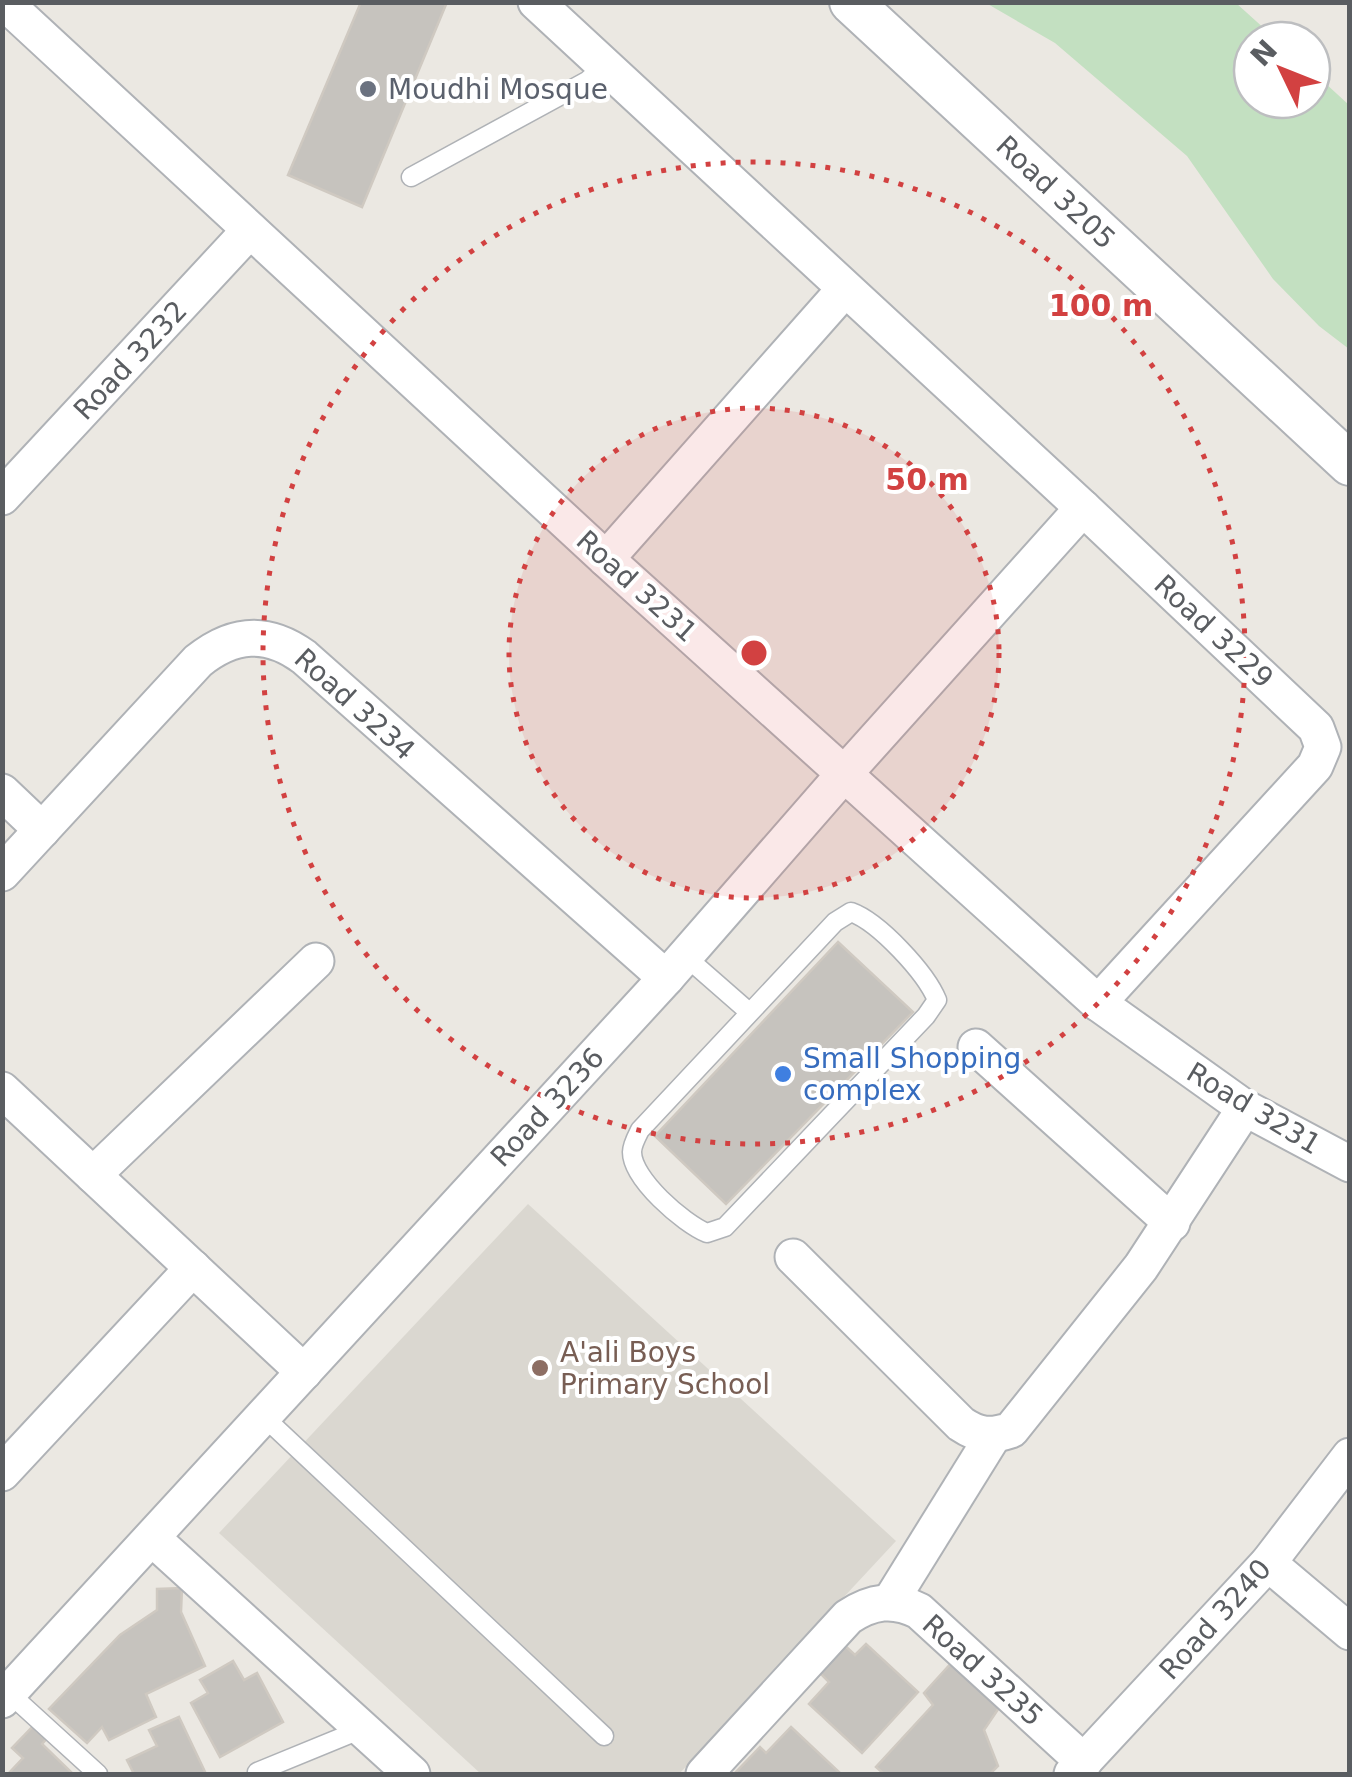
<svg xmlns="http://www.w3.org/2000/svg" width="1352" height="1777" font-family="'DejaVu Sans',sans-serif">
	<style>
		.education { fill: #dad7d0 }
		.green { fill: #c3e0c1 }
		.building { fill: #c6c3be; stroke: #cfc9c1; stroke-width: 2.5 }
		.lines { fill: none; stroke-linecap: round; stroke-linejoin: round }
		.service-casing { stroke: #afb2b6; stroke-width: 21 }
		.minor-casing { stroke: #afb2b6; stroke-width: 39 }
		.tertiary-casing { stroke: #afb2b6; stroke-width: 46 }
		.service { stroke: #fff; stroke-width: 18 }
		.minor { stroke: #fff; stroke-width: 35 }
		.tertiary { stroke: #fff; stroke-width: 42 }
		.ring { fill: none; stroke: #d24141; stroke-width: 5; stroke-dasharray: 5 10 }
		.worship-dot { fill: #6b7280; stroke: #fff; stroke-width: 4 }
		.shop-dot { fill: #3f7fe0; stroke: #fff; stroke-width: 4 }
		.education-dot { fill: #8d6e63; stroke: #fff; stroke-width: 4 }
		.labels { text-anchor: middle; stroke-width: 8; stroke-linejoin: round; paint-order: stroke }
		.worship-label { font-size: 28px; fill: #5b616d; stroke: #fff; text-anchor: start }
		.street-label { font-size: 28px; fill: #5a5d61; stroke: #fff }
		.shop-label { font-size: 28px; fill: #366cbe; stroke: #fff; text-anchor: start }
		.education-label { font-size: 28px; fill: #785e54; stroke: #fff; text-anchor: start }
		.centre { fill: #d24141; stroke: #fff; stroke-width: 5 }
		.ring-label { font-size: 30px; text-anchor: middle; font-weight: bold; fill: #d24141; stroke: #fff; stroke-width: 8; stroke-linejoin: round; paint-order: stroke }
	</style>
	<rect width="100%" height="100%" fill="#ebe8e2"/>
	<polygon class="education" points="528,1204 896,1541 679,1774 481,1774 219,1533"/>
	<polygon class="green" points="986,3 1236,3 1277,40 1252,40 1252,100 1312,100 1312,71 1349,105 1349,349 1319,326 1273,279 1187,156 1055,43"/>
	<g class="building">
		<polygon points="447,2 362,207 288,175 361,2"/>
		<polygon points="838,942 913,1012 726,1204 655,1136"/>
		<polygon points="182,1588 181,1612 205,1666 146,1694 156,1717 109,1740 102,1727 87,1743 49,1709 120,1635 157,1610 157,1589"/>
		<polygon points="843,1644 855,1655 866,1644 918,1692 862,1753 809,1704 829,1682 818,1671"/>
		<polygon points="954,1660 1001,1705 984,1730 998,1766 990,1774 884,1774 876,1767 933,1705 924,1693"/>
		<polygon points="233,1661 244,1680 257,1673 283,1722 220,1757 191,1703 208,1693 200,1680"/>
		<polygon points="179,1717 206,1774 134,1774 127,1760 157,1746 149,1730"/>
		<polygon points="38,1721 51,1734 42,1744 71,1772 69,1774 8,1774 23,1758 12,1748"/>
		<polygon points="791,1727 839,1772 836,1774 734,1774 760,1747 766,1753"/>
	</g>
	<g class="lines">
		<defs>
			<g id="service">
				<polyline points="411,177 587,81 604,66"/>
				<path d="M 851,912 C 879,922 926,973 937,1000 L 926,1016 L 725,1227 L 707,1233 C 683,1223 632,1179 632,1152 C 632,1145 637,1136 640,1130 L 835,922 Z"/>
				<polyline points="685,956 749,1012"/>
				<polyline points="263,1416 604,1736"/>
				<polyline points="9,1693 98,1774"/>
				<polyline points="257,1772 362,1729"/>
			</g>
			<g id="minor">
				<polyline points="4,2 606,559 1098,1003 1245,1108 1350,1164"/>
				<polyline points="536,2 1083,508 1316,728 1323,747 1315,766 1098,1003"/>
				<polyline points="2,497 250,230"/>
				<polyline points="606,559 844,290"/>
				<polyline points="2,792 42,830"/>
				<path d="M 2,873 L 198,661 C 233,633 267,630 304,657 L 666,978"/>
				<polyline points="976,1047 1172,1223"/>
				<polyline points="2,1090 304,1372"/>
				<polyline points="93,1175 316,961"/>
				<path d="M 793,1257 L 961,1424 C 979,1436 990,1437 1011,1430 L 1141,1267 L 1245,1108"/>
				<polyline points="2,1473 193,1268"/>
				<polyline points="152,1538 412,1774"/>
				<polyline points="1268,1563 1350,1632"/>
				<polyline points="890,1602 993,1436"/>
				<polyline points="2,1700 666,978 845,773 1083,508"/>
				<path d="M 704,1774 L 848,1617 C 872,1601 893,1598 919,1611 L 1084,1762"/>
				<polyline points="1072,1774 1268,1563 1350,1456"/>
			</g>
			<polyline id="tertiary" points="851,2 1350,464"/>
		</defs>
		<use href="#service" class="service-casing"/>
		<use href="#minor" class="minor-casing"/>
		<use href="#tertiary" class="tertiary-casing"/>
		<use href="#service" class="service"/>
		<use href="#minor" class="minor"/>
		<use href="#tertiary" class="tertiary"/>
	</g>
	<circle cx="754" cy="653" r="245" fill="#d24141" fill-opacity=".12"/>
	<g class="ring">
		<circle cx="754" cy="653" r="245"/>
		<circle cx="754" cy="653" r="491"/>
	</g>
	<circle class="worship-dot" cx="368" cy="89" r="10"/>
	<circle class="shop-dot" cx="783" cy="1074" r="10"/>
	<circle class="education-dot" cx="540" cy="1368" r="10"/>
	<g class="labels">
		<g class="worship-label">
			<text x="388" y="99">Moudhi Mosque</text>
		</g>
		<g class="street-label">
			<text transform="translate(1056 192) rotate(43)" y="10">Road 3205</text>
			<text transform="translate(130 360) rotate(-47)" y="10">Road 3232</text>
			<text transform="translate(637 586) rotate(42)" y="10">Road 3231</text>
			<text transform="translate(1214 631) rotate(43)" y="10">Road 3229</text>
			<text transform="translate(355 704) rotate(42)" y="10">Road 3234</text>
			<text transform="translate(547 1107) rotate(-47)" y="10">Road 3236</text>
			<text transform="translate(1254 1108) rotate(31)" y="10">Road 3231</text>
			<text transform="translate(1215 1619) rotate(-48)" y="10">Road 3240</text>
			<text transform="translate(983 1670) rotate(42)" y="10">Road 3235</text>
		</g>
		<g class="shop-label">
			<text x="803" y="1068">Small Shopping<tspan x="803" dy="32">complex</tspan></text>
		</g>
		<g class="education-label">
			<text x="560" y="1362">A'ali Boys<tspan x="560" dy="32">Primary School</tspan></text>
		</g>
	</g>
	<circle cx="754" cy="653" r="15" class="centre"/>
	<g class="ring-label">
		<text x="1101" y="316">100 m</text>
		<text x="927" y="490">50 m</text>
	</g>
	<rect width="1352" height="1777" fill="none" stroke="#5a5d61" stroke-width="10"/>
	<g transform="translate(1282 70) rotate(313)"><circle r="48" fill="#ffffff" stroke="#bdbec0" stroke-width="2.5"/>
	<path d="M0-8L18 38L0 25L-18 38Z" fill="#d24141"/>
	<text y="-15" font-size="28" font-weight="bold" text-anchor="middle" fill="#5a5d61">N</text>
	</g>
</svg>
